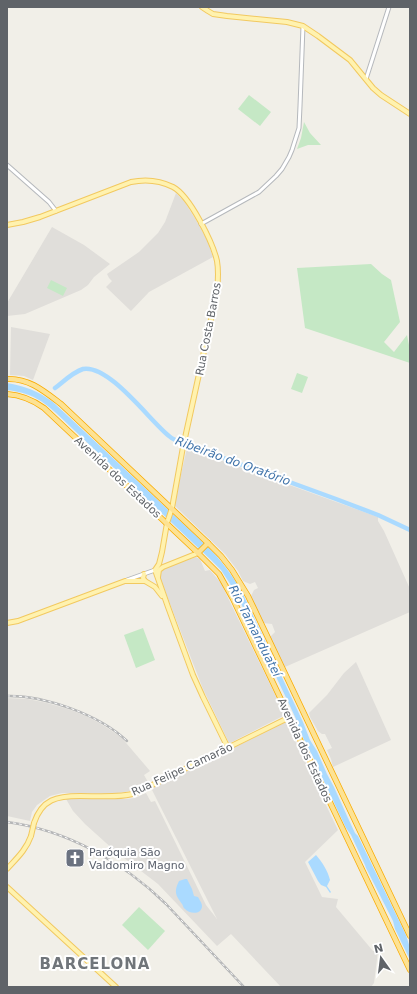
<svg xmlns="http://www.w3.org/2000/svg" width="417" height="994" font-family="'DejaVu Sans',sans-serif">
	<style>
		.industrial { fill: #e0deda }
		.green { fill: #c5e8c5 }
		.water { fill: #aadaff }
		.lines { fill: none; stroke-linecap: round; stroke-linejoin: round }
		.river { stroke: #aadaff; stroke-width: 4.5 }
		.minor-casing { stroke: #b5b8bc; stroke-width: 5 }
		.major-casing { stroke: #f2c960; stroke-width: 6 }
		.highway-casing { stroke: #f9ab00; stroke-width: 6 }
		.minor { stroke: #fff; stroke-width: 3 }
		.major { stroke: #fff2af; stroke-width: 4 }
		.highway { stroke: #fde293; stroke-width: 4.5 }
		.rail-casing { stroke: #b6b7b8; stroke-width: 2.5 }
		.rail { stroke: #fff; stroke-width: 1; stroke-dasharray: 3; stroke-linecap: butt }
		.major-bridge-casing { stroke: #f2c960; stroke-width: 6; stroke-linecap: butt }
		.major-bridge { stroke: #fff2af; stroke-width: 4 }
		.labels { text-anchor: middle; stroke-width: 4; stroke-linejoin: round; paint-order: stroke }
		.street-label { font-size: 11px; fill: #5f6368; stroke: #fff }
		.worship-label { font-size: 11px; fill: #5b616d; stroke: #fff; text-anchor: start }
		.water-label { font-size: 12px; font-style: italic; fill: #4174aa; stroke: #fff }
		.district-label { font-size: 15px; font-weight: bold; letter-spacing: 1px; fill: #70757a; stroke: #fff }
	</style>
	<rect width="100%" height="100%" fill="#f1efe8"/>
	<g class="industrial">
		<polygon points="176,193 184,201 196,220 208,242 213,257 149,292 131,311 106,287 112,281 109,278 107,274 139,252 158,233 165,222"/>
		<polygon points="52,227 84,245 110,264 94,277 88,285 81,290 25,314 7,316 7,303"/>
		<polygon points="11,327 50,334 33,380 24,376 10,375"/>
		<polygon points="187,448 378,517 378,521 384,531 410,589 410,612 285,667 270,637 275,632 272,624 263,623 251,596 254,590 258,588 255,582 250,584 243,581 238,571 225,554 174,505"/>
		<polygon points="196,557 200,559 205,571 210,570 221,583 230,602 284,713 283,716 230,743 229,743 203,689 160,578 161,572 165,568"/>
		<polygon points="356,662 391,740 333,767 331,759 327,750 332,748 325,734 322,734 318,731 310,717 309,713 327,695 344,673"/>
		<polygon points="7,698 28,699 47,703 68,709 86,716 101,724 121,737 150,771 144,775 148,782 137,789 125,792 110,794 62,793 50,796 37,805 32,812 30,821 7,816"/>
		<polygon points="286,722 338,830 305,862 322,897 338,899 336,907 373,951 378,951 374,983 371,987 281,987 231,934 217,946 158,884 115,851 85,824 73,811 66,799 126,799 135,798 146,793 151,802 155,801 206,905 217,919 151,788"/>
	</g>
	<g class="green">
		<polygon points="249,95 271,112 260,126 238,109"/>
		<polygon points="304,122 310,133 321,145 308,145 297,149 301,138"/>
		<polygon points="371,264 382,274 391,280 400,322 384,342 394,352 407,335 410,350 410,363 305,328 297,268"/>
		<polygon points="51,280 67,288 63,296 47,288"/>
		<polygon points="297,373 308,377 302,393 291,389"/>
		<polygon points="143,628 155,660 136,668 124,635"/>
		<polygon points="139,907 165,931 148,950 122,925"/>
	</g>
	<g class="water">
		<path d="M 7,383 C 25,386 38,391 53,402 L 208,547 C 222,561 232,575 242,592 L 303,722 L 310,740 L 317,751 L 327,774 L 334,787 L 348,818 L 355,833 L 358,836 L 406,935 L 410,948 L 410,960 L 395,929 L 393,921 L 366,868 L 365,865 L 351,835 L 346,828 L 319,771 L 319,768 L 305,742 L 297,724 L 296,719 L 290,706 L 236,593 L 221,570 L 211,560 L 56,413 C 39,398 30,393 7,390 Z"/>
		<path d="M 316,855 C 322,862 328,871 330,880 L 327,886 L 331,892 L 330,893 L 326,887 L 321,885 L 318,881 L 308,862 Z"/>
		<path d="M 185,879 L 187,879 L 192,889 L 194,896 L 198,897 C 199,899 202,903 202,906 C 202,915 189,914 185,909 C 183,908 183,905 182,904 C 175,895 174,891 179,881 Z"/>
	</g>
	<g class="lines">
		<path class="river" d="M 55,388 C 63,382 73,372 83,369 C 109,364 150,421 169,436 C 172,439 176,440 179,442 L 336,499 L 378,515 L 410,530"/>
		<defs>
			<g id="minor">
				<polyline points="366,79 389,7"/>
				<polyline points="7,165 49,202 56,211"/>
				<polyline points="201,224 259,192 276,176 282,169 289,157 292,150 299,128 300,106 303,26"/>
				<polyline points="127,580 155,570"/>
			</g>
			<g id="major">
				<polyline points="202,7 208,11 213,14 227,16 287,22 303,26 318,36 350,60 373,88 381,95 410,114"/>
				<path d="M 7,225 L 23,222 L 40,217 L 131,182 C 145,179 159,180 173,187 C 190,196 213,243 217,261 C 219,272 218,281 217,292 L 183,447 L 172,508 L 167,523 L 162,552 L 159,564 L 155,570 L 168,607 L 193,675 L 203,697 L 228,748"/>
				<polyline points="144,574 143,578 145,581"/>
				<polyline points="158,577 159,570 163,567 198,553"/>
				<polyline points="7,623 18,621 125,581 145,581 155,587 162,596"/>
				<path d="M 34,823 C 42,799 57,796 80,796 C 98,796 119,798 136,793 L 290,717"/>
				<path d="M 7,869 C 17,858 26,850 31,836"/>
				<polyline points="7,887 116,987"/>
			</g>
			<g id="highway">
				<path d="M 7,379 C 29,378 44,391 61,404 L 209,544 L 221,556 L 232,570 L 248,596 L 410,936"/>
				<path d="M 7,394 C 21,395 33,400 44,408 L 198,553 L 219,574 L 233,599 L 410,970"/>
				<polyline points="198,553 208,543"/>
			</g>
		</defs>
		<use href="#minor" class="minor-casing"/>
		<use href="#major" class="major-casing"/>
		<use href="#highway" class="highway-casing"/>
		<use href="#minor" class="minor"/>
		<use href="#major" class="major"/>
		<use href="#highway" class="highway"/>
		<defs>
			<g id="rail">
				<path d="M 7,696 C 44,695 100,715 127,741"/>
				<path d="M 7,822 C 67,830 123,862 166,904 L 244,987"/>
			</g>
		</defs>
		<use href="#rail" class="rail-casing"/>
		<use href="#rail" class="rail"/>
		<defs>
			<polyline id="major-bridge" points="31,836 34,823"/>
		</defs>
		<use href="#major-bridge" class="major-bridge-casing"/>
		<use href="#major-bridge" class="major-bridge"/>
	</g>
	<defs>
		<symbol id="church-square" viewBox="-11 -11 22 22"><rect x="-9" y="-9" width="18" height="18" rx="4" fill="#6b7280" stroke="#fff"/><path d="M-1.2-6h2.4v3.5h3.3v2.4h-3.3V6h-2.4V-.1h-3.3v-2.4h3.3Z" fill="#fff"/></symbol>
	</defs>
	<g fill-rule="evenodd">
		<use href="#church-square" x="64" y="847" width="22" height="22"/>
	</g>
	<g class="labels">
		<g class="street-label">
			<text transform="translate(208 329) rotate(-79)" y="4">Rua Costa Barros</text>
			<text transform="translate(118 477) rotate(43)" y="4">Avenida dos Estados</text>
			<text transform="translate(305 750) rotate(65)" y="4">Avenida dos Estados</text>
			<text transform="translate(182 769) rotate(-25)" y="4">Rua Felipe Camarão</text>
		</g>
		<g class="worship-label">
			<text x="89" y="856">Paróquia São<tspan x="89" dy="13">Valdomiro Magno</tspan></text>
		</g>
		<g class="water-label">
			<text transform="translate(233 461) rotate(20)" y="4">Ribeirão do Oratório</text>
			<text transform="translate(255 631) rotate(63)" y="4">Rio Tamanduateí</text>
		</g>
		<g class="district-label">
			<text x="95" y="969">BARCELONA</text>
		</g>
	</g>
	<rect width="417" height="994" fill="none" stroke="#5f6368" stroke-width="16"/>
	<g transform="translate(381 958) rotate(346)" stroke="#ffffff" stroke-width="3" paint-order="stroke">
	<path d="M0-3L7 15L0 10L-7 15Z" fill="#5f6368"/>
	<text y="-6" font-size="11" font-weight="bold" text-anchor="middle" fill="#5f6368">N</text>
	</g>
</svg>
